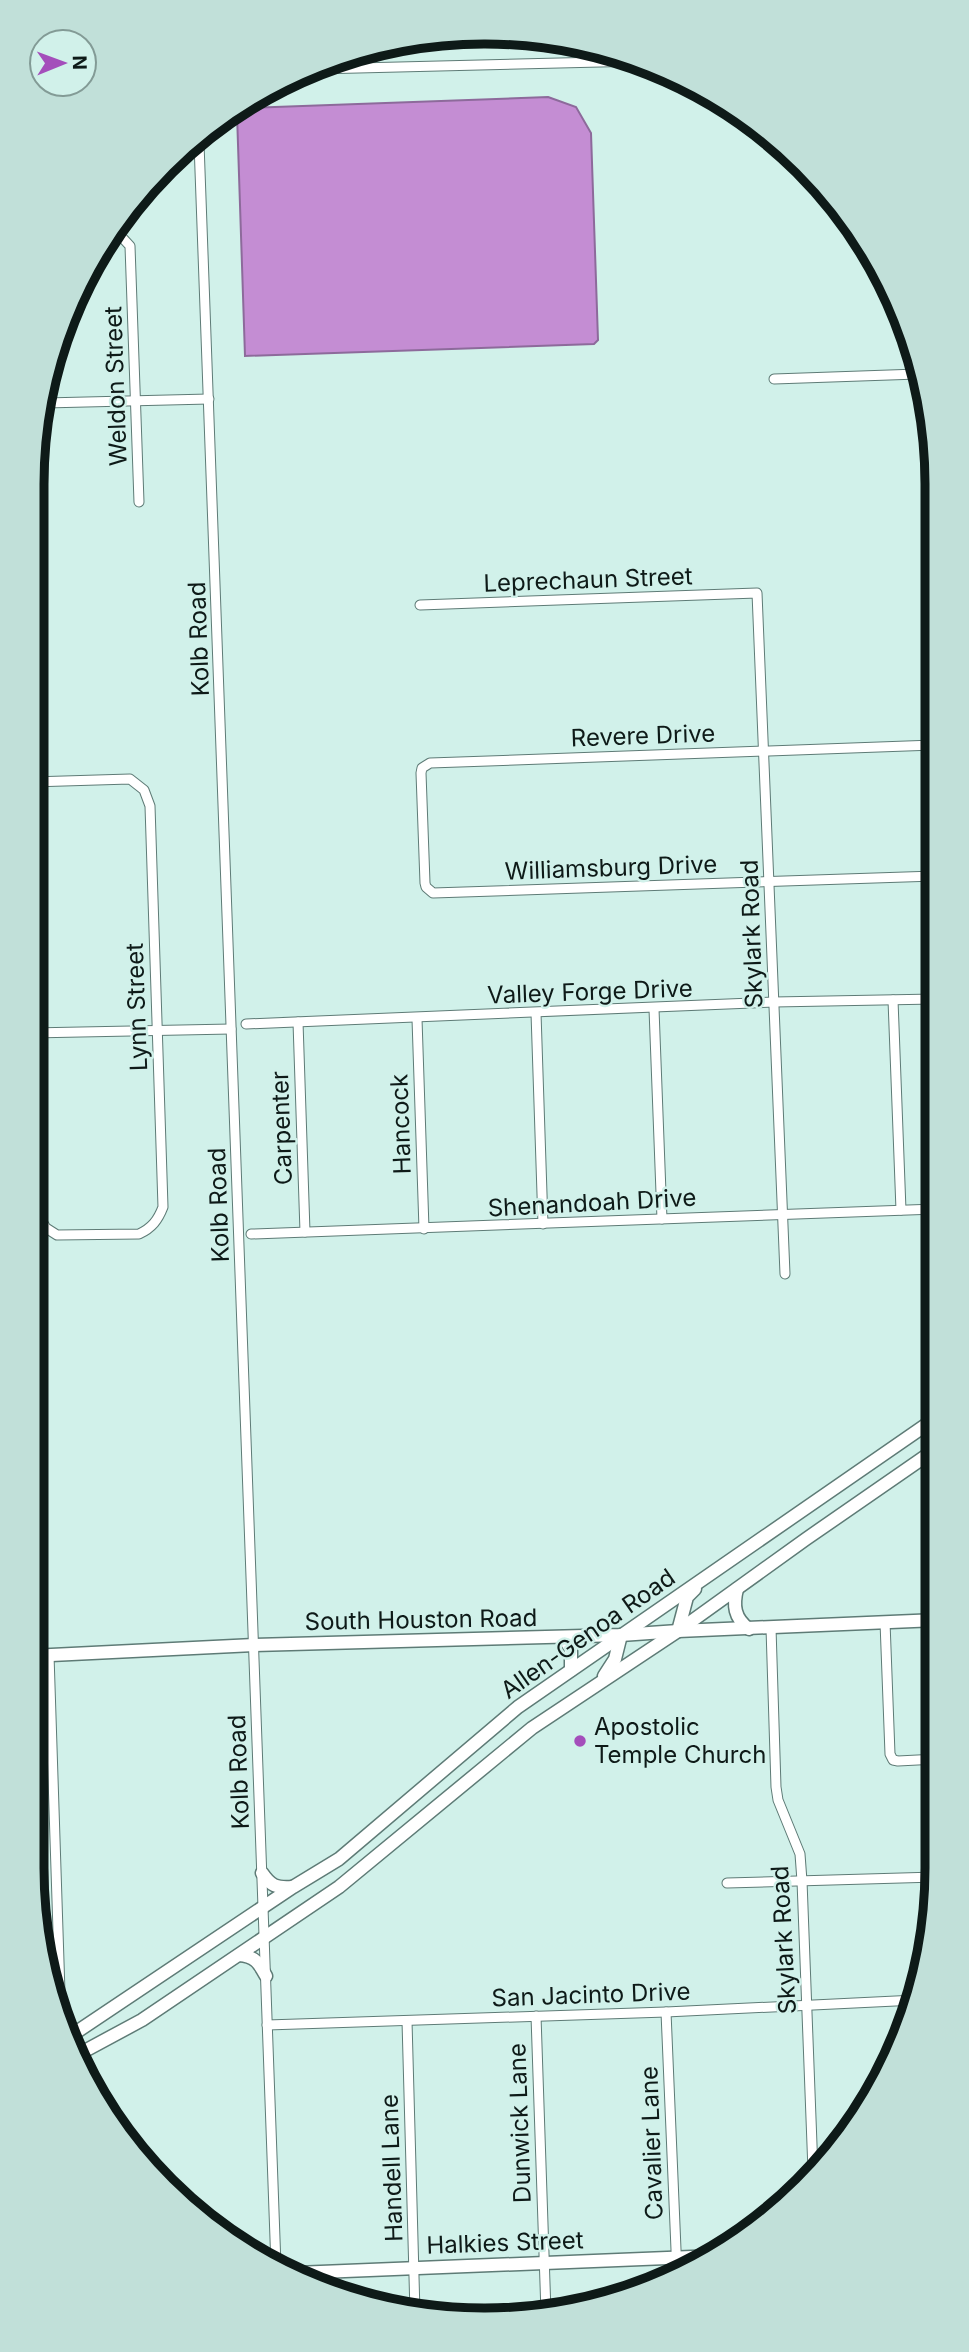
<svg xmlns="http://www.w3.org/2000/svg" width="969" height="2352" font-family="Inter,sans-serif">
	<style>
		.water { fill: #c48dd3; stroke: #8d6a9b; stroke-width: 2 }
		.lines { fill: none; stroke-linecap: round; stroke-linejoin: round }
		.street-casing { stroke: #5e7b76; stroke-width: 11 }
		.secondary-casing { stroke: #5e7b76; stroke-width: 15 }
		.street { stroke: #fff; stroke-width: 9 }
		.secondary { stroke: #fff; stroke-width: 12 }
		.poi-dot { fill: #a44ebb; stroke: #d1f1ea; stroke-width: 2.5 }
		.labels { text-anchor: middle; stroke-width: 5; stroke-linejoin: round; paint-order: stroke }
		.street-label { font-size: 24px; fill: #0e1a18; stroke: #d1f1ea }
		.poi-label { font-size: 24px; fill: #0e1a18; stroke: #d1f1ea; text-anchor: start }
		.rim { fill: none; stroke: #0e1a18; stroke-width: 9 }
	</style>
	<rect width="100%" height="100%" fill="#d1f1ea"/>
	<polygon class="water" points="548,97 576,107 591,133 598,340 594,344 245,356 237,114 246,108"/>
	<g class="lines">
		<defs>
			<g id="street">
				<polyline points="318,69 642,61"/>
				<polyline points="199,143 276,2266"/>
				<polyline points="117,232 130,246 139,502"/>
				<polyline points="774,379 918,374"/>
				<polyline points="45,403 209,399"/>
				<polyline points="420,605 757,593 785,1274"/>
				<polyline points="934,745 430,763 422,768 421,773 425,883 426,887 433,893 935,876"/>
				<path d="M 31,782 L 130,779 L 144,790 L 150,806 L 163,1207 C 158,1220 152,1228 139,1234 L 57,1235 L 46,1228 L 37,1213 L 31,1099"/>
				<polyline points="893,1000 901,1210"/>
				<polyline points="654,1009 662,1219"/>
				<polyline points="536,1013 543,1224"/>
				<polyline points="417,1019 424,1229"/>
				<polyline points="298,1022 305,1232"/>
				<polyline points="246,1024 774,1002 935,999"/>
				<polyline points="31,1033 231,1029"/>
				<polyline points="251,1234 936,1209"/>
				<polyline points="885,1622 890,1754 893,1760 898,1761 937,1759"/>
				<polyline points="771,1628 776,1787 778,1800 800,1854 802,1881 813,2171"/>
				<polyline points="49,1655 61,2023"/>
				<polyline points="727,1883 936,1877"/>
				<polyline points="666,2012 677,2273"/>
				<polyline points="536,2016 546,2313"/>
				<polyline points="407,2021 415,2313"/>
				<polyline points="267,2025 666,2012 916,2000"/>
			</g>
			<g id="secondary">
				<path d="M 737,1589 C 733,1605 734,1618 749,1629"/>
				<polyline points="678,1631 687,1597 695,1589"/>
				<polyline points="563,1637 571,1649 571,1670"/>
				<polyline points="31,1656 254,1645 621,1635 678,1631 937,1620"/>
				<polyline points="604,1676 615,1659 621,1635"/>
				<path d="M 262,1873 C 271,1886 276,1888 292,1887"/>
				<path d="M 239,1955 C 255,1956 259,1963 266,1976"/>
				<polyline points="69,2037 293,1887 339,1859 518,1707 936,1418"/>
				<polyline points="79,2054 142,2020 339,1887 532,1728 678,1631 806,1539 936,1449"/>
				<polyline points="296,2273 716,2256"/>
			</g>
		</defs>
		<use href="#street" class="street-casing"/>
		<use href="#secondary" class="secondary-casing"/>
		<use href="#street" class="street"/>
		<use href="#secondary" class="secondary"/>
	</g>
	<circle class="poi-dot" cx="580" cy="1741" r="7"/>
	<g class="labels">
		<g class="street-label">
			<text transform="translate(116 386) rotate(-92)" y="8">Weldon Street</text>
			<text transform="translate(588 580) rotate(-2)" y="8">Leprechaun Street</text>
			<text transform="translate(199 639) rotate(-92)" y="8">Kolb Road</text>
			<text transform="translate(643 736) rotate(-2)" y="8">Revere Drive</text>
			<text transform="translate(611 868) rotate(-2)" y="8">Williamsburg Drive</text>
			<text transform="translate(752 934) rotate(-92)" y="8">Skylark Road</text>
			<text transform="translate(590 992) rotate(-2)" y="8">Valley Forge Drive</text>
			<text transform="translate(137 1007) rotate(-92)" y="8">Lynn Street</text>
			<text transform="translate(401 1124) rotate(-92)" y="8">Hancock</text>
			<text transform="translate(282 1128) rotate(-92)" y="8">Carpenter</text>
			<text transform="translate(592 1203) rotate(-3)" y="8">Shenandoah Drive</text>
			<text transform="translate(219 1205) rotate(-92)" y="8">Kolb Road</text>
			<text transform="translate(421 1620) rotate(-1)" y="8">South Houston Road</text>
			<text transform="translate(588 1634) rotate(-35)" y="8">Allen-Genoa Road</text>
			<text transform="translate(239 1772) rotate(-92)" y="8">Kolb Road</text>
			<text transform="translate(784 1940) rotate(-93)" y="8">Skylark Road</text>
			<text transform="translate(591 1995) rotate(-2)" y="8">San Jacinto Drive</text>
			<text transform="translate(520 2123) rotate(-92)" y="8">Dunwick Lane</text>
			<text transform="translate(652 2143) rotate(-92)" y="8">Cavalier Lane</text>
			<text transform="translate(392 2168) rotate(-92)" y="8">Handell Lane</text>
			<text transform="translate(505 2243) rotate(-2)" y="8">Halkies Street</text>
		</g>
		<g class="poi-label">
			<text x="594" y="1735">Apostolic<tspan x="594" dy="28">Temple Church</tspan></text>
		</g>
	</g>
	<path d="M0 0H969V2352H0ZM484 44H485A440 440 0 0 1 925 484V1868A440 440 0 0 1 485 2308H484A440 440 0 0 1 44 1868V484A440 440 0 0 1 484 44Z" fill="#c1e0d9" fill-rule="evenodd"/>
	<path class="rim" d="M484 44H485A440 440 0 0 1 925 484V1868A440 440 0 0 1 485 2308H484A440 440 0 0 1 44 1868V484A440 440 0 0 1 484 44Z"/>
	<g transform="translate(63 63) rotate(89)"><circle r="33" fill="#d1f1ea" stroke="#839b96" stroke-width="2"/>
	<path d="M0-5L12 26L0 18L-12 26Z" fill="#a44ebb"/>
	<text y="-10" font-size="19" font-weight="bold" text-anchor="middle" fill="#0e1a18">N</text>
	</g>
</svg>
